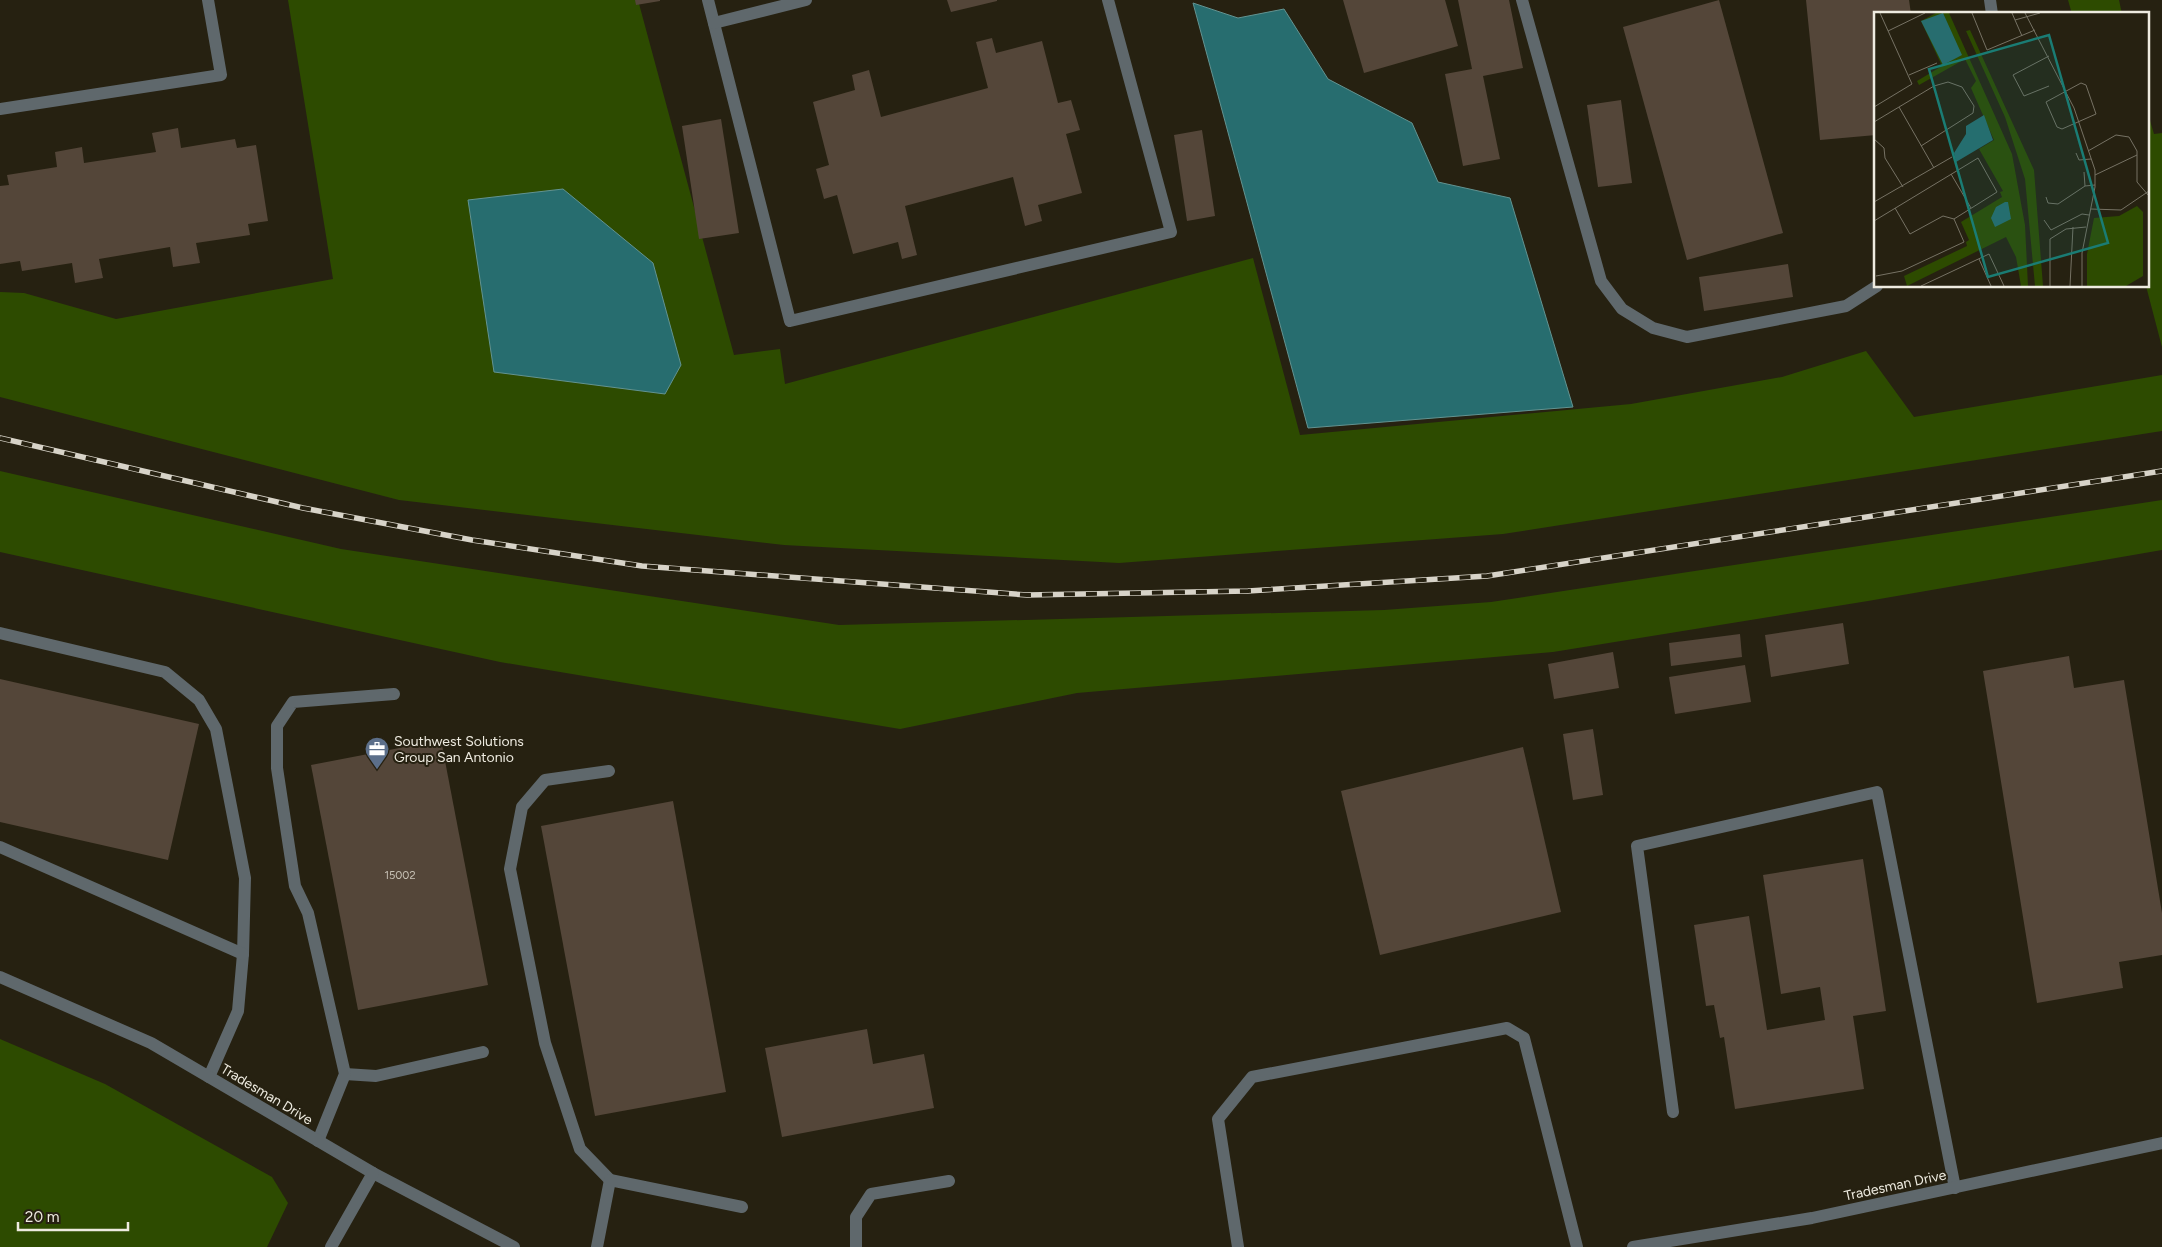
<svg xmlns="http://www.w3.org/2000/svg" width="2162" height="1247" font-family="Figtree,sans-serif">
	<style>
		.green { fill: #2d4b00 }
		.water { fill: #276d6f; stroke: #639391 }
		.building { fill: #544639 }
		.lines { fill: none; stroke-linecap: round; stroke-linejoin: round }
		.lane { stroke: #5f686c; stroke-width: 12 }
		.street { stroke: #5f686c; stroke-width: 12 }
		.rail-casing { stroke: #d7d3c8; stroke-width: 5.5 }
		.rail { stroke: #262111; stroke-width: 4; stroke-dasharray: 11; stroke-linecap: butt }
		.labels { text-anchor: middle; stroke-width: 4; stroke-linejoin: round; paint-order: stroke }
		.number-label { font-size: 11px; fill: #c8c2b6 }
		.poi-label { font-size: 14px; fill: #eeebe0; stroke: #262111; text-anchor: start }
		.street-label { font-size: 14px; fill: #eeebe0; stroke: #262111 }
		.inset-road { fill: none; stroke: #767264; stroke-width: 1 }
		.view { fill: #1a7c74; fill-opacity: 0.15; stroke: #1a7c74; stroke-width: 2.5 }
		.inset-edge { fill: none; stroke: #eeebe0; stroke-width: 2.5 }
	</style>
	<rect width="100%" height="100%" fill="#262111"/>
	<g class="green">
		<polygon points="288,0 638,0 734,355 780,349 785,384 1253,258 1300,435 1631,404 1782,377 1866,351 1914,417 2162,375 2162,431 1503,534 1119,563 784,545 399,500 0,397 0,292 24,293 116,319 333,279"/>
		<polygon points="2068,0 2119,0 2122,14 2072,14"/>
		<polygon points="2148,114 2154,134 2162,133 2162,347 2146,286 2148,286"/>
		<polygon points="0,471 341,549 839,625 1384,610 1491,602 2162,500 2162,550 1868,601 1553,652 1077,693 900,729 500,662 0,552"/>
		<polygon points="0,1039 105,1084 272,1177 288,1203 267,1247 0,1247"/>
	</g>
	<g class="water">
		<polygon points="1193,3 1238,18 1284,9 1328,79 1412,123 1438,182 1510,198 1573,407 1308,428"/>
		<polygon points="563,189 653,263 681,365 665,394 494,372 468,200"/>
	</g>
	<g class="building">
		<polygon points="635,0 660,0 660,1 636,5"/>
		<polygon points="947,0 997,0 997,1 951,12"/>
		<polygon points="1343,0 1445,0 1458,46 1364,73"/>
		<polygon points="1458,0 1509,0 1523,68 1483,76 1500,159 1463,166 1445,74 1472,69"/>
		<polygon points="1719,0 1783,233 1687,260 1623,27"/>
		<polygon points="1806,0 1909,0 1911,14 1876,14 1876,135 1820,140"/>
		<polygon points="992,38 996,53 1042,41 1058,103 1071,100 1080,130 1066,134 1082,193 1038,205 1042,221 1025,226 1013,177 905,206 917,255 902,259 898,242 853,254 837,195 824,199 816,169 829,165 813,102 855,90 852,75 869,70 881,117 988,88 976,42"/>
		<polygon points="1621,100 1632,183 1598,187 1587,105"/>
		<polygon points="721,119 739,233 699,239 682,126"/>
		<polygon points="178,128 181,148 235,139 237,148 256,145 268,221 248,224 250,235 196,243 200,263 173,267 170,247 99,259 103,278 75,283 72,263 22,271 20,261 0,264 0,186 9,185 7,175 57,167 55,152 82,147 84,163 156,152 152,133"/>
		<polygon points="1202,130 1215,216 1187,221 1174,135"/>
		<polygon points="1788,264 1793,297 1704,311 1699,277"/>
		<polygon points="1843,623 1849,664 1771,677 1765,635"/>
		<polygon points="1740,634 1742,657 1671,666 1669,643"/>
		<polygon points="1613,652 1619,688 1554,699 1548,664"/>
		<polygon points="2069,656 2074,688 2124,680 2162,913 2162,955 2119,962 2123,988 2037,1003 1983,671"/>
		<polygon points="1745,665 1751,702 1675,714 1669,677"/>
		<polygon points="0,679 199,724 168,860 0,822"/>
		<polygon points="1593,729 1603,795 1573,800 1563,734"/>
		<polygon points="441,740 488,985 358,1010 311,765"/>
		<polygon points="1523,747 1561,912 1380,955 1341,791"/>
		<polygon points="673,801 726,1092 595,1116 541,826"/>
		<polygon points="1863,859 1886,1011 1853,1016 1864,1089 1735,1109 1724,1037 1720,1038 1714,1005 1706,1006 1694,925 1749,916 1767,1030 1825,1020 1820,987 1781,994 1763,875"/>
		<polygon points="867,1029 873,1064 924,1054 934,1108 782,1137 765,1048"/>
	</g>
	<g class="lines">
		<g class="lane">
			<polyline points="708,0 790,321 1171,232 1108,0"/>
			<polyline points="1522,0 1601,281 1622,309 1653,328 1687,337 1846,306 1877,286"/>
			<polyline points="1990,0 1992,14"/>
			<polyline points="714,23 806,0"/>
			<polyline points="0,109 221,75 208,0"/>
			<polyline points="0,633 165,672 199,700 216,729 245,878 243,954 238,1011 209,1077"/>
			<polyline points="609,771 545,780 522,807 510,869 545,1043 580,1149 610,1180"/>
			<polyline points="0,847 243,954"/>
			<polyline points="345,1074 376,1076 483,1052"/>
			<polyline points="1673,1112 1637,846 1877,792 1955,1188"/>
			<polyline points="318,1141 345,1074 308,913 295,886 277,768 277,726 293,702 394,694"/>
			<polyline points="597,1247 610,1180 742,1207"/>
			<polyline points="856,1247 856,1217 871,1194 949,1181"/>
			<polyline points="1238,1247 1218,1119 1252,1077 1507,1028 1524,1038 1577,1247"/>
		</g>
		<g class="street">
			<polyline points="0,977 151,1043 373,1173 514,1247"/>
			<polyline points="331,1247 373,1173"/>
			<polyline points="1633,1247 1812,1218 2162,1143"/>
		</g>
		<defs>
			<polyline id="rail" points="0,438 303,508 472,540 642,566 1027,595 1248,591 1487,576 2162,471"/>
		</defs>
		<use href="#rail" class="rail-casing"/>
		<use href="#rail" class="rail"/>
	</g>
	<defs>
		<symbol id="office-pin" viewBox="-11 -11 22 30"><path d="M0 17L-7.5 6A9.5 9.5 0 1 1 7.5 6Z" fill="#5c6f8a" stroke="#262111"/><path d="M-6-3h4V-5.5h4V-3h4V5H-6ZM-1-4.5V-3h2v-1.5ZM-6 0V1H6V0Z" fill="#fff"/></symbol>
	</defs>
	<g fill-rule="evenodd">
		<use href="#office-pin" x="363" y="735" width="28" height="38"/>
	</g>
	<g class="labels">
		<g class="number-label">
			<text x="400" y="879">15002</text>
		</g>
		<g class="poi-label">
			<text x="394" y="746">Southwest Solutions<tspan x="394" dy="16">Group San Antonio</tspan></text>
		</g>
		<g class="street-label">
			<text transform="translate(267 1094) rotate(31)" y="5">Tradesman Drive</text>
			<text transform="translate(1895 1185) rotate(-12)" y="5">Tradesman Drive</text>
		</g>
	</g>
	<g transform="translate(1874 12)">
		<rect width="275" height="275" fill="#262111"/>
		<path d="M 62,1 L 75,1 L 138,142 L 151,213 L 154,274 L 147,274 L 142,245 L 132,225 L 33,274 L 30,264 L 93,234 L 92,230 L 95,228 L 87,210 L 128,185 L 126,180 L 129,179 L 105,137 L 120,128 L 97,76 L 102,69 L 91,47 L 45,73 L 43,69 L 68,54 L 47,9 ZM 96,18 L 160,158 L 169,274 L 161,274 L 151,167 L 131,105 L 92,19 ZM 263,194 L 269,200 L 269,264 L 252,274 L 213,274 L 213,242 L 220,206 L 245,204 Z" fill="#2d4b00"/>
		<path d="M 69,1 L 88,43 L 69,53 L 47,9 ZM 110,103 L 119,128 L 82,150 L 80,141 L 92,122 L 92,114 ZM 131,190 L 134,190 L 137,207 L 121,215 L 117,206 L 122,195 Z" fill="#276d6f"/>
		<path class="inset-road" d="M 98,1 L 113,38 L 161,18M 138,1 L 141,8 L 166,1M 151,1 L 200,96 L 221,158 L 221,175 L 208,241 L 208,274M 141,8 L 148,24M 14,19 L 51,1M 175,44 L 139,63 L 150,84 L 175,74M 35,63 L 63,51M 207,71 L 212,73 L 222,102 L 188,117 L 183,115 L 172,90 ZM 0,95 L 38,72 L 6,1M 25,95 L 60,156M 0,110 L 60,74 L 74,70 L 88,75 L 100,94 L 99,101 L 47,134M 0,127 L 10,136 L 11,146 L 29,175M 214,139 L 242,123 L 255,125 L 263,139 L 263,170 L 275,184M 202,141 L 205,148 L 217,147M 210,160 L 211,174 L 221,173M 77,162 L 97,196M 221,163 L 263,143M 172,185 L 174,191 L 184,192 L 211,174M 0,190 L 78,145M 217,197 L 247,198 L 275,179M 170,208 L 177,218 L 208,202 L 215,203M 0,209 L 104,146 L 123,180 L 80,207M 105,247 L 117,274M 2,264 L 28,259 L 90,230 L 80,207 L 69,204 L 36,222 L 21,196M 47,274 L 115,242 L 130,274M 176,274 L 176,227 L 192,217 L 212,215M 196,274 L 199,215"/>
		<path class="view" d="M 175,23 L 234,231 L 114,265 L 55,57 Z"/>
		<rect width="275" height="275" class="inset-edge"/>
	</g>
	<path d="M18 1222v8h110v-8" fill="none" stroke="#eeebe0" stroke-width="2.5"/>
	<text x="25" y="1222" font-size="15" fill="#eeebe0" stroke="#262111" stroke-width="4" paint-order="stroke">20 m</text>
</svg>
